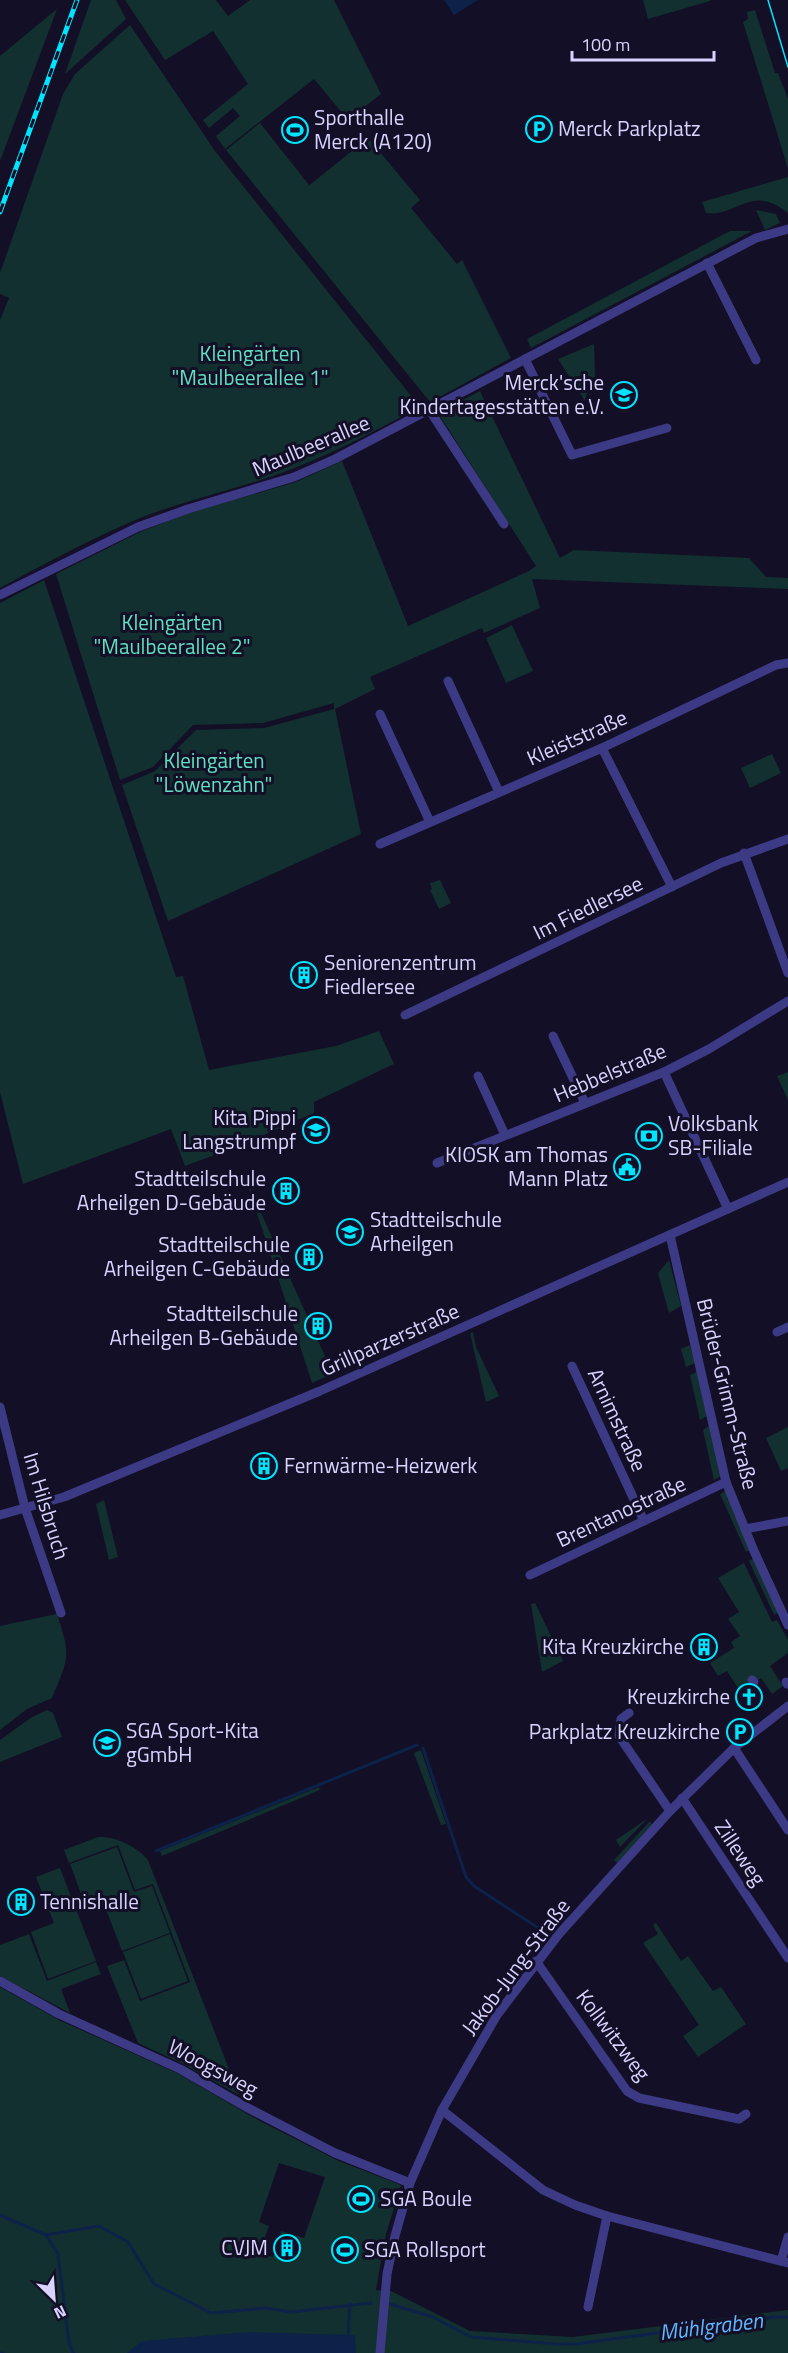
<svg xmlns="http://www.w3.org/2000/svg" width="788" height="2353" font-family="'Titillium Web',sans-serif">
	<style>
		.green { fill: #12302f; fill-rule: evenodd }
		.water { fill: #0c2248 }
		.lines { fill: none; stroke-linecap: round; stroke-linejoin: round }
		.stream { stroke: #0c2248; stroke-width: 3 }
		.street { stroke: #3d3a85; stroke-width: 9 }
		.tram { stroke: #00e5ff; stroke-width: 1.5 }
		.rail-casing { stroke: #00e5ff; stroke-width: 5 }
		.rail { stroke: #130f26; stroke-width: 3; stroke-dasharray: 9; stroke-linecap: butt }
		.labels { text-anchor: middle; stroke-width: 6; stroke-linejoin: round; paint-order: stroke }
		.poi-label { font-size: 21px; fill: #d9d4ff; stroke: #130f26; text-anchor: start }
		.park-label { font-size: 21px; fill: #5fe0c0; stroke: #130f26 }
		.street-label { font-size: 21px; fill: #d9d4ff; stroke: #130f26 }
		.water-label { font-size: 22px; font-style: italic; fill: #62b6ff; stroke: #130f26 }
	</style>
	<rect width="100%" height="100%" fill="#130f26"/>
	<g class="green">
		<polygon points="91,0 116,0 126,19 65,74"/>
		<polygon points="125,0 216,0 228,16 250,0 334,0 381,94 348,120 314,79 225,149 216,136 240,116 233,108 209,128 203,120 248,84 213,31 165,60"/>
		<polygon points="643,0 710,0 710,1 648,19"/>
		<polygon points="57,9 0,161 0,56"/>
		<polygon points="755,10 775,73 778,73 788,99 788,169 743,22 748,19 747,12"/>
		<path d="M 130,25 L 215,151 L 420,407 C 378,429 336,452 292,469 C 241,489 186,499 135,520 C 89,540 44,564 0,588 L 0,320 L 9,298 L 0,294 L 0,273 L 63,94 L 75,74 Z"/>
		<polygon points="260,123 309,185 306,188 368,138 420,200 411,208 457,264 462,260 511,358 430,402 226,150"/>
		<path d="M 788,177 L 788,213 C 751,183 738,217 706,213 L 702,202 Z"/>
		<polygon points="756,210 776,214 780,223 765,230"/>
		<polygon points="730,231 752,231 531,348 527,339"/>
		<polygon points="594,344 595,377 590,379 585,401 558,359"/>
		<polygon points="480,391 560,558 574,550 749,558 766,577 788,578 788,589 532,579 540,608 484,633 482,628 370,677 375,689 335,709 361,834 168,921 122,785 155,771 196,730 264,728 334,709 334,703 263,723 193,725 153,767 120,780 56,574 140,532 189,513 296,482 342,461 408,626 529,571 536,566 438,413"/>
		<polygon points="44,580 176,977 183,976 209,1070 336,1046 379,1031 394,1064 314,1102 314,1113 236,1147 185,1166 171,1129 23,1184 0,1092 0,603"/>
		<polygon points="512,625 533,671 506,683 486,638"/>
		<polygon points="772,754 781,773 750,788 741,768"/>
		<polygon points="440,880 451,903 439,909 430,890 432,889 430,883"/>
		<polygon points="788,1072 788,1100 777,1076"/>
		<polygon points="246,1179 328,1363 400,1332 404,1341 312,1383"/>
		<polygon points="669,1260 681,1306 669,1313 658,1273"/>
		<polygon points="473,1332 476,1347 499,1396 486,1402 470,1333"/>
		<polygon points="690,1345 695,1363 686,1367 681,1349"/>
		<polygon points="697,1372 707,1416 700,1420 690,1375"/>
		<polygon points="709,1426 721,1476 714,1480 703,1430"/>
		<polygon points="788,1427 788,1468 781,1471 766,1438"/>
		<polygon points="725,1491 750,1550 746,1552 720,1494"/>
		<polygon points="104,1500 118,1557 109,1560 96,1504"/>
		<polygon points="754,1558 779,1612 774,1615 749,1561"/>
		<polygon points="744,1563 772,1622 777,1620 788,1640 788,1653 770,1666 783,1686 772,1694 761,1678 740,1691 727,1671 718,1676 710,1663 734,1648 731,1642 740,1636 728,1619 739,1612 718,1578"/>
		<polygon points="535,1603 563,1661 542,1672 531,1604"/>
		<path d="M 57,1614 C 71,1657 69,1657 52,1698 L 27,1709 L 0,1730 L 0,1626 Z"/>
		<polygon points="47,1710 53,1713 62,1737 0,1762 0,1740 32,1717"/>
		<polygon points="421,1750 446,1824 441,1825 414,1753"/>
		<polygon points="319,1787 320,1790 162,1856 160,1851"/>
		<polygon points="648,1818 620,1847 616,1840"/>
		<polygon points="650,1821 652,1824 617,1863 614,1860"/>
		<path d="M 98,1837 C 115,1836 138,1847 148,1860 L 239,2095 L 181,2063 L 138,2043 L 107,1966 L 124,1960 L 140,2001 L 190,1982 L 153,1884 L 135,1890 L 118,1845 L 69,1863 L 64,1850 Z"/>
		<polygon points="117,1847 134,1892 152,1886 170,1933 122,1951 104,1904 87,1910 70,1864"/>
		<polygon points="60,1868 96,1961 48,1979 31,1932 54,1923 36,1877"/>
		<polygon points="656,1923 681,1961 688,1956 713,1991 721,1987 746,2024 698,2057 683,2036 699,2025 643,1943 658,1934 653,1925"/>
		<polygon points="29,1934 47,1981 96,1962 101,1974 61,1989 70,2013 0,1976 0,1945"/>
		<polygon points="170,1934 188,1981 141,1999 123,1952"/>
		<path d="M 0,1987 L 61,2021 L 177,2073 L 260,2121 L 339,2161 L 401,2185 L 386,2234 L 376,2290 L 391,2291 L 470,2331 L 573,2337 L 788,2310 L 788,2353 L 0,2353 ZM 279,2163 L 325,2177 L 304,2238 L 281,2231 L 273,2257 L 259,2253 L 269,2226 L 259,2222 Z"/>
	</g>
	<g class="water">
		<polygon points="444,0 478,0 454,15"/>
		<polygon points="249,2332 355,2335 356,2353 127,2353 142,2341"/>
	</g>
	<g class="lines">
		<g class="stream">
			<polyline points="423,1748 466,1877 474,1886 546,1933"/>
			<polyline points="156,1851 417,1745"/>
			<polyline points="0,2215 46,2235 58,2254 69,2342 72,2351 74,2353"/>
			<polyline points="46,2235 99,2226 128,2242 154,2284 211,2313 266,2308 291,2312 371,2303"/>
			<polyline points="390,2304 433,2317 471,2337 556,2344 576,2344 774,2317 788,2317"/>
			<polyline points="348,2335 350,2304"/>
			<polyline points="0,2353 3,2353"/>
		</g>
		<g class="street">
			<polyline points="707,263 756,360"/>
			<polyline points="525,359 572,455 667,428"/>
			<polyline points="430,411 504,524"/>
			<polyline points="0,595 138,527 188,509 294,477 335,459 756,238 788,229"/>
			<polyline points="448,681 499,792"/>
			<polyline points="380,714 430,822"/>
			<polyline points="602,748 672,887"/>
			<polyline points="380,844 602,748 776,665 788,663"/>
			<polyline points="744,853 788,973"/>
			<polyline points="405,1015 721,863 788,839"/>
			<polyline points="553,1036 585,1103"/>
			<polyline points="664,1072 728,1209"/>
			<polyline points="478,1076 505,1135"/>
			<polyline points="437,1163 664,1072 709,1049 788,1001"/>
			<polyline points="670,1235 726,1482 754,1551 788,1625"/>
			<polyline points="777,1332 788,1327"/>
			<polyline points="572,1366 644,1521"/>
			<polyline points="0,1407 25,1508 61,1613"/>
			<polyline points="0,1515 64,1497 320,1391 788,1182"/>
			<polyline points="745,1529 788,1521"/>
			<polyline points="530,1575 726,1482"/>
			<polyline points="752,1680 754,1682"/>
			<polyline points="786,1682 787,1684"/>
			<polyline points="629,1713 621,1719 619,1736 670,1811"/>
			<polyline points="734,1748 788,1830"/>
			<polyline points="682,1798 788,1958"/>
			<polyline points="536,1961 627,2091 639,2098 739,2119 746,2114"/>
			<polyline points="0,1981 59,2014 180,2069 248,2108 335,2153 410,2183"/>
			<polyline points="442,2110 543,2190 575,2205 607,2216 788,2263"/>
			<polyline points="781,2261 788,2237"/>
			<polyline points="588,2307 607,2216"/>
			<polyline points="380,2353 387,2274 395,2236 410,2183 442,2110 497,2015 559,1934 670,1811 734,1748 788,1706"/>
		</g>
		<polyline class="tram" points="768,0 788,67"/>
		<defs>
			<polyline id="rail" points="0,212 77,0"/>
		</defs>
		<use href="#rail" class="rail-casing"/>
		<use href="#rail" class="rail"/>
	</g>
	<defs>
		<symbol id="parking-ring" viewBox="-11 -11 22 22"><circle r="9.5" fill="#130f26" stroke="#00e5ff" stroke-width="1.5"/><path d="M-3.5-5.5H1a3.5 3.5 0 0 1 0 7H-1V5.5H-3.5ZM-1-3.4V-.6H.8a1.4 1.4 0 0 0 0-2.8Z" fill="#00e5ff"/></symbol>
		<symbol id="stadium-ring" viewBox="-11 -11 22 22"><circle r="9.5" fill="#130f26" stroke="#00e5ff" stroke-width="1.5"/><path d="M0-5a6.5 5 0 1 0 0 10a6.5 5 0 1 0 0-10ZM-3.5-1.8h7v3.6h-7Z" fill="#00e5ff"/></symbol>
		<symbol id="school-ring" viewBox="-11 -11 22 22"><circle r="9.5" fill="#130f26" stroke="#00e5ff" stroke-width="1.5"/><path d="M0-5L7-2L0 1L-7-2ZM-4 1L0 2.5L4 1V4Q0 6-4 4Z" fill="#00e5ff"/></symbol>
		<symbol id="building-ring" viewBox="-11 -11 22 22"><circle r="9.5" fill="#130f26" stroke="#00e5ff" stroke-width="1.5"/><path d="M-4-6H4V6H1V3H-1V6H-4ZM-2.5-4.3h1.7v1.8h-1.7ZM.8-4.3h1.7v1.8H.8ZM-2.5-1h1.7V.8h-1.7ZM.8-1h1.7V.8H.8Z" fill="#00e5ff"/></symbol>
		<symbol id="bank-ring" viewBox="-11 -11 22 22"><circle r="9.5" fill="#130f26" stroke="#00e5ff" stroke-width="1.5"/><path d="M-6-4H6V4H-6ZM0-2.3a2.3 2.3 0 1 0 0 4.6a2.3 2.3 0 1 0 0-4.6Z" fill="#00e5ff"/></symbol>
		<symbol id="civic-ring" viewBox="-11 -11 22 22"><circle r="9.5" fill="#130f26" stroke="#00e5ff" stroke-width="1.5"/><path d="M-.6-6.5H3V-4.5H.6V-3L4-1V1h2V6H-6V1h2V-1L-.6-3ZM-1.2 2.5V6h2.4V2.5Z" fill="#00e5ff"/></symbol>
		<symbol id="church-ring" viewBox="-11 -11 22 22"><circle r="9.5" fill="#130f26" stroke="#00e5ff" stroke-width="1.5"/><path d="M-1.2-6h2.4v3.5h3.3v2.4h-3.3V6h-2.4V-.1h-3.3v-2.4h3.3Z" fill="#00e5ff"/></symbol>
	</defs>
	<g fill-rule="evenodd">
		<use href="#parking-ring" x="524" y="114" width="30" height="30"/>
		<use href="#stadium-ring" x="280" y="115" width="30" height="30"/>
		<use href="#school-ring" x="609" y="380" width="30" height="30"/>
		<use href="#building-ring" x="289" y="960" width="30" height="30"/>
		<use href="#school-ring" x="301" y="1115" width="30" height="30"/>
		<use href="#bank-ring" x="634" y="1121" width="30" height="30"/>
		<use href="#civic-ring" x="612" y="1152" width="30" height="30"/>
		<use href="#building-ring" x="271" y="1176" width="30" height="30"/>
		<use href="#school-ring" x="335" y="1217" width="30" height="30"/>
		<use href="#building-ring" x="294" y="1242" width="30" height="30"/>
		<use href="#building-ring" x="303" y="1311" width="30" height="30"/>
		<use href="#building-ring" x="249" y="1451" width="30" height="30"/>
		<use href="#building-ring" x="689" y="1632" width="30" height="30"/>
		<use href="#church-ring" x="734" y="1682" width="30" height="30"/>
		<use href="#parking-ring" x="725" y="1717" width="30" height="30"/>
		<use href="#school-ring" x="92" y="1728" width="30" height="30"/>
		<use href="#building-ring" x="6" y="1887" width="30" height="30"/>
		<use href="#stadium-ring" x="346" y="2184" width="30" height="30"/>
		<use href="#building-ring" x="272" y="2233" width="30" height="30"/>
		<use href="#stadium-ring" x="330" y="2235" width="30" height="30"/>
	</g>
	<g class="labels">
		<g class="poi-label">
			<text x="314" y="125">Sporthalle<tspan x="314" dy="24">Merck (A120)</tspan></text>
			<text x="558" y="136">Merck Parkplatz</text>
			<text x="604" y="390" text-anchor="end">Merck'sche<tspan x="604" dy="24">Kindertagesstätten e.V.</tspan></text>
			<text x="324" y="970">Seniorenzentrum<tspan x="324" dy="24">Fiedlersee</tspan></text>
			<text x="296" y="1125" text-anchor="end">Kita Pippi<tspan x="296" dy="24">Langstrumpf</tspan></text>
			<text x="668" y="1131">Volksbank<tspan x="668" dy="24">SB-Filiale</tspan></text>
			<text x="608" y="1162" text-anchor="end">KIOSK am Thomas<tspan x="608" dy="24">Mann Platz</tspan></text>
			<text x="266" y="1186" text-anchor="end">Stadtteilschule<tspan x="266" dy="24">Arheilgen D-Gebäude</tspan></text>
			<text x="370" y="1227">Stadtteilschule<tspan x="370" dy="24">Arheilgen</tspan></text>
			<text x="290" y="1252" text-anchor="end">Stadtteilschule<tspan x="290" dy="24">Arheilgen C-Gebäude</tspan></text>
			<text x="298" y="1321" text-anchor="end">Stadtteilschule<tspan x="298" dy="24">Arheilgen B-Gebäude</tspan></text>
			<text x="284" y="1473">Fernwärme-Heizwerk</text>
			<text x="684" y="1654" text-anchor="end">Kita Kreuzkirche</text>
			<text x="730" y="1704" text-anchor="end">Kreuzkirche</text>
			<text x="126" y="1738">SGA Sport-Kita<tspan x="126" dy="24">gGmbH</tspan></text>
			<text x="720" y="1739" text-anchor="end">Parkplatz Kreuzkirche</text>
			<text x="40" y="1909">Tennishalle</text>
			<text x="380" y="2206">SGA Boule</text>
			<text x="268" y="2255" text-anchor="end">CVJM</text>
			<text x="364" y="2257">SGA Rollsport</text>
		</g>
		<g class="park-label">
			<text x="250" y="361">Kleingärten<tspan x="250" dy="24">"Maulbeerallee 1"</tspan></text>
			<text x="172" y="630">Kleingärten<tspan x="172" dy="24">"Maulbeerallee 2"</tspan></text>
			<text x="214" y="768">Kleingärten<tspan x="214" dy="24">"Löwenzahn"</tspan></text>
		</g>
		<g class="street-label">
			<text transform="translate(311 446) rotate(-23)" y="7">Maulbeerallee</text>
			<text transform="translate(577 738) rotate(-24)" y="7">Kleiststraße</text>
			<text transform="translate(588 908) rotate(-26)" y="7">Im Fiedlersee</text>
			<text transform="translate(610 1073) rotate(-23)" y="7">Hebbelstraße</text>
			<text transform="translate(390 1340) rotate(-24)" y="7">Grillparzerstraße</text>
			<text transform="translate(727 1394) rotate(76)" y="7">Brüder-Grimm-Straße</text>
			<text transform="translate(617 1420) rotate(65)" y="7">Arnimstraße</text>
			<text transform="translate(46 1506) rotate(73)" y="7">Im Hilsbruch</text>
			<text transform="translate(621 1512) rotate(-25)" y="7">Brentanostraße</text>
			<text transform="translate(740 1853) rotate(56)" y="7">Zilleweg</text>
			<text transform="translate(516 1967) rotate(-53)" y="7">Jakob-Jung-Straße</text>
			<text transform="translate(613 2035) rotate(53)" y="7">Kollwitzweg</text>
			<text transform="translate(213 2068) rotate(28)" y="7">Woogsweg</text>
		</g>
		<g class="water-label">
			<text transform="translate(711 2326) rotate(-7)" y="8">Mühlgraben</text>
		</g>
	</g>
	<g transform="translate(54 2299) rotate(155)" stroke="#130f26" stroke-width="4.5" paint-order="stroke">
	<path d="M0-4.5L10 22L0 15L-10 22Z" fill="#d9d4ff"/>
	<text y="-9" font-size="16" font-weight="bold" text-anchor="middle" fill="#d9d4ff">N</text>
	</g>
	<path d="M572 51v9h142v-9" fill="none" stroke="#d9d4ff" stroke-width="3"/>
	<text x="581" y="51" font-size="18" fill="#d9d4ff" stroke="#130f26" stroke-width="4.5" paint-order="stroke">100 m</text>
</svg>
